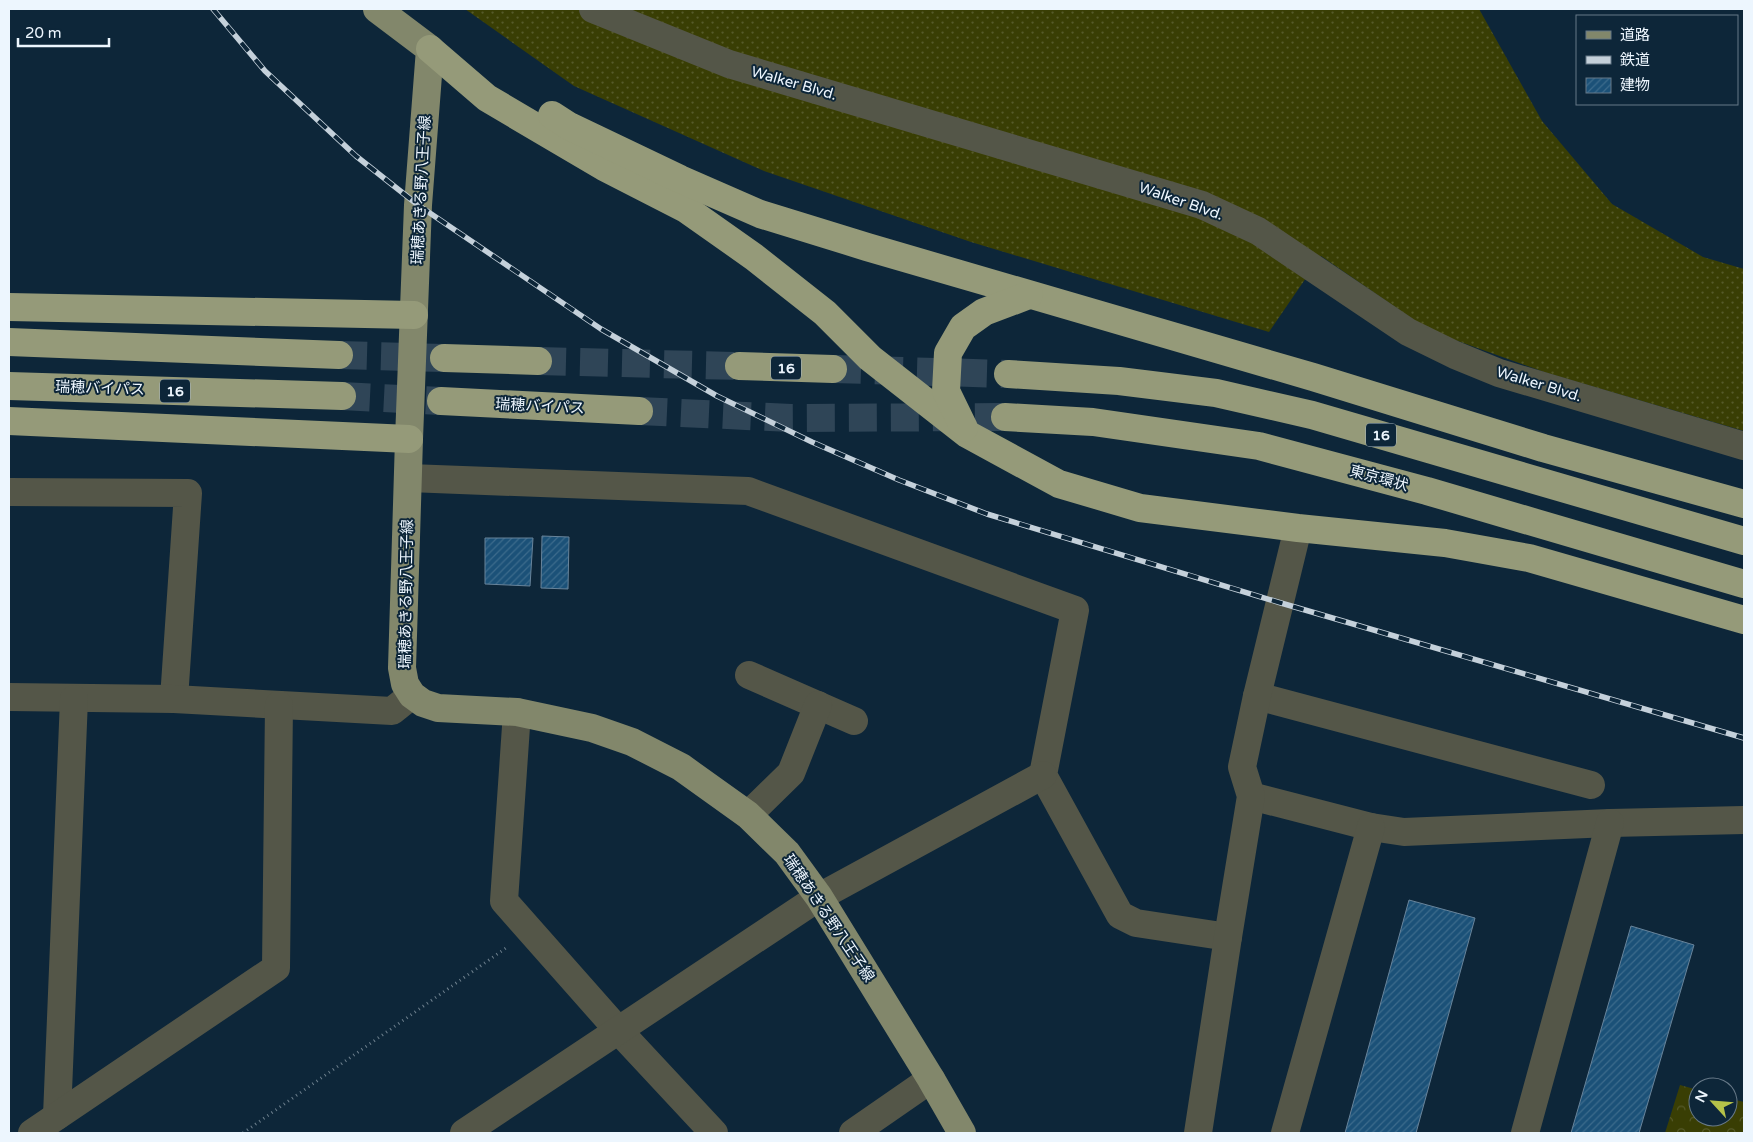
<svg xmlns="http://www.w3.org/2000/svg" width="1753" height="1142" font-family="'Varela Round','Noto Sans JP',sans-serif">
	<style>
		.grass { fill: url(#grass-dots) }
		.park { fill: url(#park-crowns) }
		.building { fill: url(#building-hatch); stroke: #68849b }
		.lines { fill: none; stroke-linecap: round; stroke-linejoin: round }
		.highway-tunnel { stroke: #2f4557; stroke-width: 28; stroke-dasharray: 28 14; stroke-linecap: butt }
		.path { stroke: #6e808e; stroke-width: 3; stroke-dasharray: 1 4; stroke-linecap: butt }
		.minor { stroke: #545648; stroke-width: 28 }
		.major { stroke: #82876b; stroke-width: 28 }
		.highway { stroke: #959a79; stroke-width: 28 }
		.rail-casing { stroke: #c4d0da; stroke-width: 5.5 }
		.rail { stroke: #0d2639; stroke-width: 4; stroke-dasharray: 11; stroke-linecap: butt }
		.labels { text-anchor: middle; stroke-width: 4; stroke-linejoin: round; paint-order: stroke }
		.shield { fill: #0d2639; stroke: #aab8c3; stroke-width: 1 }
		.shield-label { font-size: 14px; font-weight: bold; fill: #edf6fe }
		.street-label { font-size: 15px; fill: #edf6fe; stroke: #0d2639 }
	</style>
	<defs>
		<pattern id="grass-dots" width="8" height="8" patternUnits="userSpaceOnUse" patternTransform="scale(1.25)"><rect width="8" height="8" fill="#393e04"/><path d="M2 2h.1M6 6h.1" fill="none" stroke="#565a2a" stroke-width="1.8" stroke-linecap="round"/></pattern>
		<pattern id="park-crowns" width="20" height="18" patternUnits="userSpaceOnUse" patternTransform="scale(1.25)"><rect width="20" height="18" fill="#393e04"/><path d="M2 6a3 3 0 1 1 6 0M12 15a3 3 0 1 1 6 0" fill="none" stroke="#565a2a"/></pattern>
		<pattern id="building-hatch" width="6" height="6" patternUnits="userSpaceOnUse" patternTransform="scale(1.25)"><rect width="6" height="6" fill="#1b5178"/><path d="M-1 1l2-2M0 6l6-6M5 7l2-2" fill="none" stroke="#3c6b8c"/></pattern>
	</defs>
	<rect width="100%" height="100%" fill="#0d2639"/>
	<polygon class="grass" points="465,9 1479,9 1542,121 1612,204 1703,257 1744,269 1744,431 1547,373 1430,331 1321,256 1269,332 971,242 764,171 574,86"/>
	<polygon class="park" points="1680,1085 1698,1090 1698,1117 1728,1117 1728,1098 1744,1102 1744,1133 1665,1133"/>
	<g class="building">
		<polygon points="542,536 569,537 568,589 541,588"/>
		<polygon points="485,538 533,538 530,586 485,584"/>
		<polygon points="1409,900 1475,918 1416,1133 1345,1133"/>
		<polygon points="1631,926 1694,945 1639,1133 1571,1133"/>
	</g>
	<g class="lines">
		<g class="highway-tunnel">
			<polyline points="339,355 444,358"/>
			<polyline points="538,361 739,366"/>
			<polyline points="833,369 1008,374"/>
			<polyline points="342,396 441,401"/>
			<polyline points="639,411 791,418 1005,417"/>
		</g>
		<polyline class="path" points="243,1133 506,948"/>
		<g class="minor">
			<polyline points="593,9 729,64 1202,205 1258,231 1408,332 1455,355 1499,373 1744,446"/>
			<polyline points="409,478 748,491 1075,610 1043,775 1120,915 1136,923 1228,937"/>
			<polyline points="9,492 188,493 174,699"/>
			<polyline points="749,675 854,721"/>
			<polyline points="1257,696 1591,785"/>
			<polyline points="9,697 174,699 392,711 412,695"/>
			<polyline points="517,712 504,901 618,1030 714,1133"/>
			<polyline points="1251,796 1371,827 1404,832 1610,823 1744,820"/>
			<polyline points="748,815 791,773 818,705"/>
			<polyline points="57,1116 74,699"/>
			<polyline points="32,1133 276,968 279,705"/>
			<polyline points="464,1133 819,897 1043,775"/>
			<polyline points="853,1133 931,1079"/>
			<polyline points="1198,1133 1228,937 1251,796 1242,767 1257,696 1298,528"/>
			<polyline points="1285,1133 1371,827"/>
			<polyline points="1525,1133 1610,823"/>
		</g>
		<polyline class="major" points="377,9 430,49 418,205 409,439 402,668 405,684 412,695 423,703 438,708 517,712 592,728 632,742 681,767 748,815 787,853 819,897 931,1079 962,1133"/>
		<g class="highway">
			<polyline points="430,49 487,98 604,167 686,209 754,257 825,313 870,358 967,434 1059,484 1140,508 1298,528 1445,543 1529,558 1744,620"/>
			<polyline points="552,115 569,126 680,179 760,214 867,247 1313,377 1543,448 1744,504"/>
			<polyline points="9,307 414,315"/>
			<polyline points="9,342 339,355"/>
			<polyline points="444,358 538,361"/>
			<polyline points="739,366 833,369"/>
			<polyline points="1008,374 1119,381 1216,393 1312,415 1744,541"/>
			<polyline points="9,386 342,396"/>
			<polyline points="441,401 639,411"/>
			<polyline points="1005,417 1093,422 1259,446 1427,491 1744,584"/>
			<polyline points="9,421 409,439"/>
			<polyline points="964,428 946,391 948,353 963,327 984,312 1029,295"/>
		</g>
		<defs>
			<polyline id="rail" points="213,9 265,71 356,156 418,205 601,329 717,396 812,442 899,480 987,514 1281,603 1744,738"/>
		</defs>
		<use href="#rail" class="rail-casing"/>
		<use href="#rail" class="rail"/>
	</g>
	<g class="labels">
		<g class="shield">
			<rect x="771" y="356.5" width="30" height="23" rx="4"/>
			<rect x="160" y="379.5" width="30" height="23" rx="4"/>
			<rect x="1366" y="423.5" width="30" height="23" rx="4"/>
		</g>
		<g class="shield-label">
			<text x="786" y="373">16</text>
			<text x="175" y="396">16</text>
			<text x="1381" y="440">16</text>
		</g>
		<g class="street-label">
			<text transform="translate(794 83) rotate(16)" y="5">Walker Blvd.</text>
			<text transform="translate(421 190) rotate(-87)" y="5">瑞穂あきる野八王子線</text>
			<text transform="translate(1181 201) rotate(19)" y="5">Walker Blvd.</text>
			<text transform="translate(1539 384) rotate(17)" y="5">Walker Blvd.</text>
			<text transform="translate(100 388) rotate(2)" y="5">瑞穂バイパス</text>
			<text transform="translate(540 406) rotate(3)" y="5">瑞穂バイパス</text>
			<text transform="translate(1379 478) rotate(15)" y="5">東京環状</text>
			<text transform="translate(406 594) rotate(-89)" y="5">瑞穂あきる野八王子線</text>
			<text transform="translate(829 918) rotate(56)" y="5">瑞穂あきる野八王子線</text>
		</g>
	</g>
	<rect width="1753" height="1142" fill="none" stroke="#edf6fe" stroke-width="20"/>
	<rect x="1576" y="15" width="162" height="90" fill="#0d2639" stroke="#677988"/>
	<rect x="1586" y="31" width="25" height="8" fill="#82876b" stroke="#677988"/>
	<text x="1620" y="40" font-size="15" fill="#edf6fe">道路</text>
	<rect x="1586" y="56" width="25" height="8" fill="#c4d0da" stroke="#677988"/>
	<text x="1620" y="65" font-size="15" fill="#edf6fe">鉄道</text>
	<rect x="1586" y="78" width="25" height="15" fill="url(#building-hatch)" stroke="#677988"/>
	<text x="1620" y="90" font-size="15" fill="#edf6fe">建物</text>
	<g transform="translate(1713 1102) rotate(296)"><circle r="24" fill="#0d2639" stroke="#677988"/>
	<path d="M0-4L9 19L0 12L-9 19Z" fill="#b5c249"/>
	<text y="-8" font-size="14" font-weight="bold" text-anchor="middle" fill="#edf6fe">N</text>
	</g>
	<path d="M18 38v8h91v-8" fill="none" stroke="#edf6fe" stroke-width="2.5"/>
	<text x="25" y="38" font-size="15" fill="#edf6fe" stroke="#0d2639" stroke-width="4" paint-order="stroke">20 m</text>
</svg>
